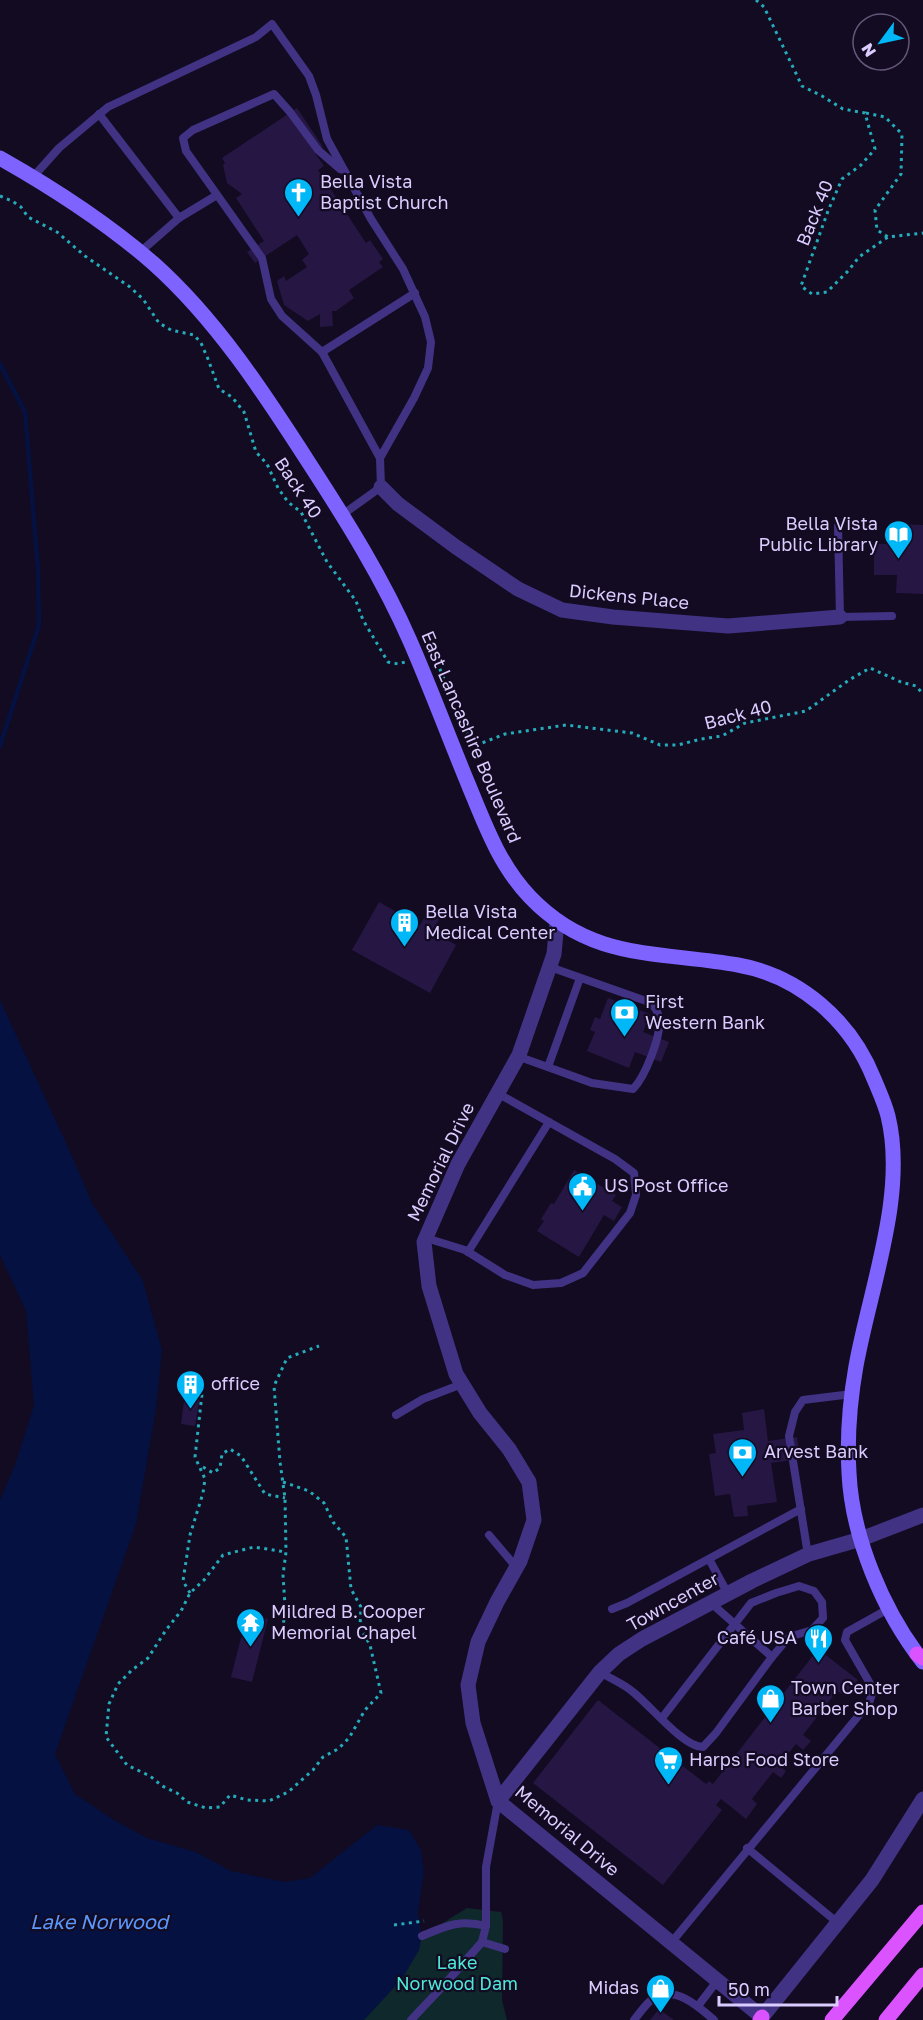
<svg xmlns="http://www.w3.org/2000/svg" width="923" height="2020" font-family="'Golos Text',sans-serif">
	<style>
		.green { fill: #0e282c }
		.water { fill: #051140 }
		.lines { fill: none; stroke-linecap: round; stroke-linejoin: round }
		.stream { stroke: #051140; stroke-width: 4.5 }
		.building { fill: #261644 }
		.path { stroke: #24acbb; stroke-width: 3; stroke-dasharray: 3 4.5; stroke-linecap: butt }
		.service { stroke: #423284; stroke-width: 8 }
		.minor { stroke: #423284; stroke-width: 15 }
		.tertiary { stroke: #423284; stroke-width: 15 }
		.secondary { stroke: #7f63ff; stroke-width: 15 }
		.primary { stroke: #da53ff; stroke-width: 15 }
		.labels { text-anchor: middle; stroke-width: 4.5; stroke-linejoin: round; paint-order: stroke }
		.poi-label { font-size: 18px; fill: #daccff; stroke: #130b21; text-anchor: start }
		.street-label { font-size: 18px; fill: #daccff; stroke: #130b21 }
		.park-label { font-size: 18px; fill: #4ee8da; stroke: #130b21 }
		.water-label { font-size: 20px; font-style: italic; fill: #5a98ff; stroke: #130b21 }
	</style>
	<rect width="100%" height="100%" fill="#130b21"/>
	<polygon class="green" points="467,1908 501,1912 503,1921 502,2000 507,2020 364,2020 422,1936"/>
	<polygon class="water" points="0,1000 72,1156 92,1203 143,1281 162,1350 156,1409 136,1524 55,1754 75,1794 114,1820 147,1838 196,1852 231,1871 285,1882 310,1878 377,1825 409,1830 421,1850 424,1872 418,1913 422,1936 419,1950 402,1979 364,2020 0,2020 0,1500 15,1465 34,1405 26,1311 0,1255"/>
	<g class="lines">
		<polyline class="stream" points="0,364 25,412 38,569 39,625 0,746"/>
	</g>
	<g class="building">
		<polygon points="297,108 323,147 315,153 324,166 318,170 366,243 370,240 383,259 379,262 383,267 349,290 354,298 336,311 332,311 333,326 320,327 320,314 308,321 284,305 277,281 284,276 286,281 307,267 302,260 309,254 297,235 255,263 247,252 264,241 236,198 242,194 227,183 223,165 225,163 222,158"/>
		<polygon points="897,524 923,525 923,594 896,593 897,575 874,575 874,544 897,544"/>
		<polygon points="379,902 420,925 431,906 443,913 432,931 456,945 430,993 352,950"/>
		<polygon points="608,998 650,1014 643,1032 669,1042 661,1062 635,1052 629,1068 587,1051 595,1032 590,1030 595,1017 600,1019"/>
		<polygon points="574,1170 616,1195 612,1201 622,1207 614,1221 604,1215 579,1257 537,1231 544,1221 541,1219 551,1203 554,1204"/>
		<polygon points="185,1394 200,1396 195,1426 181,1424"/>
		<polygon points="764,1409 768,1441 797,1437 800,1459 771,1463 777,1502 747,1506 748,1516 734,1517 730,1494 715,1496 709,1454 716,1453 713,1434 744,1430 742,1413"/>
		<polygon points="247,1614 268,1619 252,1682 231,1677"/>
		<polygon points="818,1649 858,1680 845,1696 837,1691 803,1735 811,1741 803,1750 796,1744 779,1765 786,1771 781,1778 773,1772 752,1799 757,1804 746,1819 721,1799 716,1805 722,1810 663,1885 533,1783 598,1700 706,1784 709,1781 713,1784"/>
		<polygon points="659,2009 674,2020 650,2020"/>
	</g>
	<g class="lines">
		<g class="path">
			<polyline points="756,0 764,7 802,86 822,96 843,109 865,113 875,149 861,165 842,179 828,211 801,286 812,294 827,292 848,271 859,257 888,237 923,233"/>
			<polyline points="866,113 885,117 902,134 901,174 875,210 877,230 888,237"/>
			<polyline points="0,196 12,201 21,207 28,217 57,232 85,256 130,287 143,299 159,323 171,330 194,335 201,343 208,359 219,389 232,397 244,412 256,452 267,464 278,488 288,502 301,512 327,562 356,601 363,620 388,662 398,664 405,662"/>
			<polyline points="434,655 450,693"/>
			<polyline points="462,724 472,740 482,743 505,734 566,725 632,733 660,745 678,745 701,739 722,736 745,723 806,711 849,680 870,668 901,682 916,686 923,694"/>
			<polyline points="203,1467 213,1473 220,1468 222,1454 230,1449 241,1456 265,1494 285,1498"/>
			<polyline points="283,1482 309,1491 324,1503 333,1522 346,1537 351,1589 361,1607 360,1627 370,1645 381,1693 365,1710 349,1738 338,1749 323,1757 313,1770 288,1792 269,1801 247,1800 230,1795 220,1807 206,1808 187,1802 177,1793 162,1786 150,1776 127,1765 106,1737 109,1704 118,1684 132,1670 148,1658 166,1630 181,1611 190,1593 204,1580 223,1555 254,1547 286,1552"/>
			<polyline points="190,1593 183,1581 190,1535 203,1493 205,1479 195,1457 202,1394"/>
			<polyline points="283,1630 285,1605 283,1575 286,1552 285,1498 280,1462 274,1386 287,1358 319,1346"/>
			<polyline points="394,1925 424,1921"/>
		</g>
		<g class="service">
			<polyline points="99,114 179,218 139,253"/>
			<polyline points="33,177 59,148 108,107 256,37 272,24 309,76 316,95 327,139 371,219 403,269 425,317 431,342 428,368 414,398 380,458 381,487 342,515"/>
			<polyline points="179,218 217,195"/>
			<polyline points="322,352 282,316 271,299 262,258 186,151 183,138 193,130 274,94 290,112 318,150 340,169"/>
			<polyline points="380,458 322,352 415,293"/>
			<polyline points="838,526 840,617 892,616"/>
			<path d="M 517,1056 L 592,1083 L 633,1089 C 645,1077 662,1035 659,1018 C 658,1010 654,1006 649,1002 L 550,967"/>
			<polyline points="548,1067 580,978"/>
			<polyline points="426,1238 465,1250 505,1275 533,1285 561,1283 583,1273 630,1213 636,1195 634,1173 615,1159 497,1093"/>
			<polyline points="468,1252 549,1122"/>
			<polyline points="396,1415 423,1399 462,1384"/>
			<polyline points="489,1535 516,1567"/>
			<polyline points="808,1555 789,1436 795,1412 803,1400 852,1394"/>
			<polyline points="709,1559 728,1594"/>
			<polyline points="711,1603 772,1657"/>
			<polyline points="612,1609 627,1603 801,1509"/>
			<path d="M 600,1672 C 611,1679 624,1684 633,1692 C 650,1705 683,1747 703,1747 L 716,1733 L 772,1657 L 789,1637 L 812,1630 L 823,1618 L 822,1602 L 814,1591 L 799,1586 L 776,1593 L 751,1603 L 662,1718"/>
			<polyline points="747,1848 838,1923"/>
			<polyline points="486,1926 482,1942 505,1949"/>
			<path d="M 422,1936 C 446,1926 460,1919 486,1926 L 486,1867 L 498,1801"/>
			<polyline points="671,1943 869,1703 872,1694 872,1687 845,1640 847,1632 890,1608"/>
			<polyline points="698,2006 717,1981"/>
			<polyline points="411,2020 444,1985 482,1942"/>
			<path d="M 634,2020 C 640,2013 646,2003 654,1998 C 675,1985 699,2007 714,2020"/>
		</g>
		<g class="minor">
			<polyline points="381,487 398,504 456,547 518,589 562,610 613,617 728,626 840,617"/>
			<polyline points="557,922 554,954 519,1055 458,1164 424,1242 429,1286 456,1374 480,1413 509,1449 529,1482 534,1520 520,1561 497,1602 478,1642 468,1685 473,1723 498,1801 762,2017"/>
			<polyline points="498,1801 600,1672 619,1654 642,1639 752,1581 809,1554 861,1539 923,1515"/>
		</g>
		<polyline class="tertiary" points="762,2017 872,1880 923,1799"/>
		<path class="secondary" d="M 0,158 C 53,188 107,223 153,263 C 216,319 264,393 309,463 C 346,520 383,579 410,641 C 431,689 449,738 469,786 C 485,825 500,866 530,897 C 591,961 658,951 738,965 C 800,976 851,1021 874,1079 C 879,1091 885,1104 888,1116 C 907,1194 870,1288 856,1366 C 850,1400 847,1439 849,1473 C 852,1537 883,1611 923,1662"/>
		<g class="primary">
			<polyline points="917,1654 923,1658"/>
			<polyline points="760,2020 762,2017"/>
			<polyline points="832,2020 923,1912"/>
			<polyline points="886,2020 923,1975"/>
		</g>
	</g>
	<defs>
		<symbol id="church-pin" viewBox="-11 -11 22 30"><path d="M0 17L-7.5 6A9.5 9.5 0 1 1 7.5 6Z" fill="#00b7f7" stroke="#130b21"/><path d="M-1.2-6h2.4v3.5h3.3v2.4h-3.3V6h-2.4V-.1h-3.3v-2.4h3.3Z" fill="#fff"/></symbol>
		<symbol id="library-pin" viewBox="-11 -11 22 30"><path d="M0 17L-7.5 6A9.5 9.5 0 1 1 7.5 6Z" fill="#00b7f7" stroke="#130b21"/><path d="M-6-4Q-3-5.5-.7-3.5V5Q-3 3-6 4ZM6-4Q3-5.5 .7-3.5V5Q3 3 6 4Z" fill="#fff"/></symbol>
		<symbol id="building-pin" viewBox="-11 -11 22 30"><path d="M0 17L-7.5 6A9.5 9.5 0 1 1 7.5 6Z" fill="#00b7f7" stroke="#130b21"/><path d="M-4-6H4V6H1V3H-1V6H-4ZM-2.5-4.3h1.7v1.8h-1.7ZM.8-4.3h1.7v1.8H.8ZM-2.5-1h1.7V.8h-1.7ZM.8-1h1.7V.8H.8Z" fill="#fff"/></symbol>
		<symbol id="bank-pin" viewBox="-11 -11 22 30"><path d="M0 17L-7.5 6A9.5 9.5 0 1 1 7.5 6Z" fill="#00b7f7" stroke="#130b21"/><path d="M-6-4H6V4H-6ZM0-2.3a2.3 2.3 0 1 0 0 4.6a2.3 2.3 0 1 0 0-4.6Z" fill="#fff"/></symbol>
		<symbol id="civic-pin" viewBox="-11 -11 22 30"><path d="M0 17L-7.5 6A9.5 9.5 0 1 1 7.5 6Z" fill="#00b7f7" stroke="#130b21"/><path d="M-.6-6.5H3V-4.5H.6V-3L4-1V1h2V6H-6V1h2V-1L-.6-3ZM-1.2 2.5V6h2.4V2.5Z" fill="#fff"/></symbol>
		<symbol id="temple-pin" viewBox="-11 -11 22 30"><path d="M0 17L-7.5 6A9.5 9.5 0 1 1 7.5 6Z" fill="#00b7f7" stroke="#130b21"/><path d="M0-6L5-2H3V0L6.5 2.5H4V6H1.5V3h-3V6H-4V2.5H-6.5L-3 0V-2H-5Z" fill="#fff"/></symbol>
		<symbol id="restaurant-pin" viewBox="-11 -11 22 30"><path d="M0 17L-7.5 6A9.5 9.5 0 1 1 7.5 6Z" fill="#00b7f7" stroke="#130b21"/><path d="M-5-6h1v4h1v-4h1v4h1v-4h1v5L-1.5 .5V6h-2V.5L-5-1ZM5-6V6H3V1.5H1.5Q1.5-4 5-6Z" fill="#fff"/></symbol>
		<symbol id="shop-pin" viewBox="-11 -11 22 30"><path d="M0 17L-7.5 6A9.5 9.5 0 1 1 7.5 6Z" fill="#00b7f7" stroke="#130b21"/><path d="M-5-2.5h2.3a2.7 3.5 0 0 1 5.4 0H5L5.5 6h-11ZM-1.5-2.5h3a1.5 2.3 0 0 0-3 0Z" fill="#fff"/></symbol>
		<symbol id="supermarket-pin" viewBox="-11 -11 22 30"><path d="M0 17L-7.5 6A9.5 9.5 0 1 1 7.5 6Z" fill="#00b7f7" stroke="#130b21"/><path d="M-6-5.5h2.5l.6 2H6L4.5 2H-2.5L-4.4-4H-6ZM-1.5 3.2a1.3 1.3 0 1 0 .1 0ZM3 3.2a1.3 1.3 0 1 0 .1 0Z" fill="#fff"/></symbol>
	</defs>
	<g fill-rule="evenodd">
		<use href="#church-pin" x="282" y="176" width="33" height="45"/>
		<use href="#library-pin" x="882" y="518" width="33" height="45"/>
		<use href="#building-pin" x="388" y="906" width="33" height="45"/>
		<use href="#bank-pin" x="608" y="996" width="33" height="45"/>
		<use href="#civic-pin" x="566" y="1170" width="33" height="45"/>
		<use href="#building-pin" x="174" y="1368" width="33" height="45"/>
		<use href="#bank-pin" x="726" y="1436" width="33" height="45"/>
		<use href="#temple-pin" x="234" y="1606" width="33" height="45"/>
		<use href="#restaurant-pin" x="802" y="1622" width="33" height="45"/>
		<use href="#shop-pin" x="754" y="1682" width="33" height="45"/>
		<use href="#supermarket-pin" x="652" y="1744" width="33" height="45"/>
		<use href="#shop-pin" x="644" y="1972" width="33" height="45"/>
	</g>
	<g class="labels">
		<g class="poi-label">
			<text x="320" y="188">Bella Vista<tspan x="320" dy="21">Baptist Church</tspan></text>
			<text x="878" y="530" text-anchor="end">Bella Vista<tspan x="878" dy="21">Public Library</tspan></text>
			<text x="425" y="918">Bella Vista<tspan x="425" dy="21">Medical Center</tspan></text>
			<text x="645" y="1008">First<tspan x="645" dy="21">Western Bank</tspan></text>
			<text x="604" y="1192">US Post Office</text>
			<text x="211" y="1390">office</text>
			<text x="764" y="1458">Arvest Bank</text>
			<text x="271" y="1618">Mildred B. Cooper<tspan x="271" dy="21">Memorial Chapel</tspan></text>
			<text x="797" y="1644" text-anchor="end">Café USA</text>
			<text x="791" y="1694">Town Center<tspan x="791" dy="21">Barber Shop</tspan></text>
			<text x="689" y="1766">Harps Food Store</text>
			<text x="639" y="1994" text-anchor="end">Midas</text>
		</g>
		<g class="street-label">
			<text transform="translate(815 213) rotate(-68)" y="6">Back 40</text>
			<text transform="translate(298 488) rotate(56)" y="6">Back 40</text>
			<text transform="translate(629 597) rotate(6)" y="6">Dickens Place</text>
			<text transform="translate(738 715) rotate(-15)" y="6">Back 40</text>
			<text transform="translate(471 737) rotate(67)" y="6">East Lancashire Boulevard</text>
			<text transform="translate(441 1162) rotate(-64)" y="6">Memorial Drive</text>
			<text transform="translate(673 1602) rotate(-29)" y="6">Towncenter</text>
			<text transform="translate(567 1831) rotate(40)" y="6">Memorial Drive</text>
		</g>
		<g class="park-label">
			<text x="457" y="1969">Lake<tspan x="457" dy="21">Norwood Dam</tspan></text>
		</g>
		<g class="water-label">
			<text x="99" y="1929">Lake Norwood</text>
		</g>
	</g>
	<g transform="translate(881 42) rotate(237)"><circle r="28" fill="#130b21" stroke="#63587a" stroke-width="1.5"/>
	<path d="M0-4.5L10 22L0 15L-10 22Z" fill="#00b7f7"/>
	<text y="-9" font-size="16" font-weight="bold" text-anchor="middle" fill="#daccff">N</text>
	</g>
	<path d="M719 1996v9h118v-9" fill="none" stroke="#daccff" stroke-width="3"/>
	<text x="728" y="1996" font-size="18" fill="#daccff" stroke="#130b21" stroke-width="4.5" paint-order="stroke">50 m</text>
</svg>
